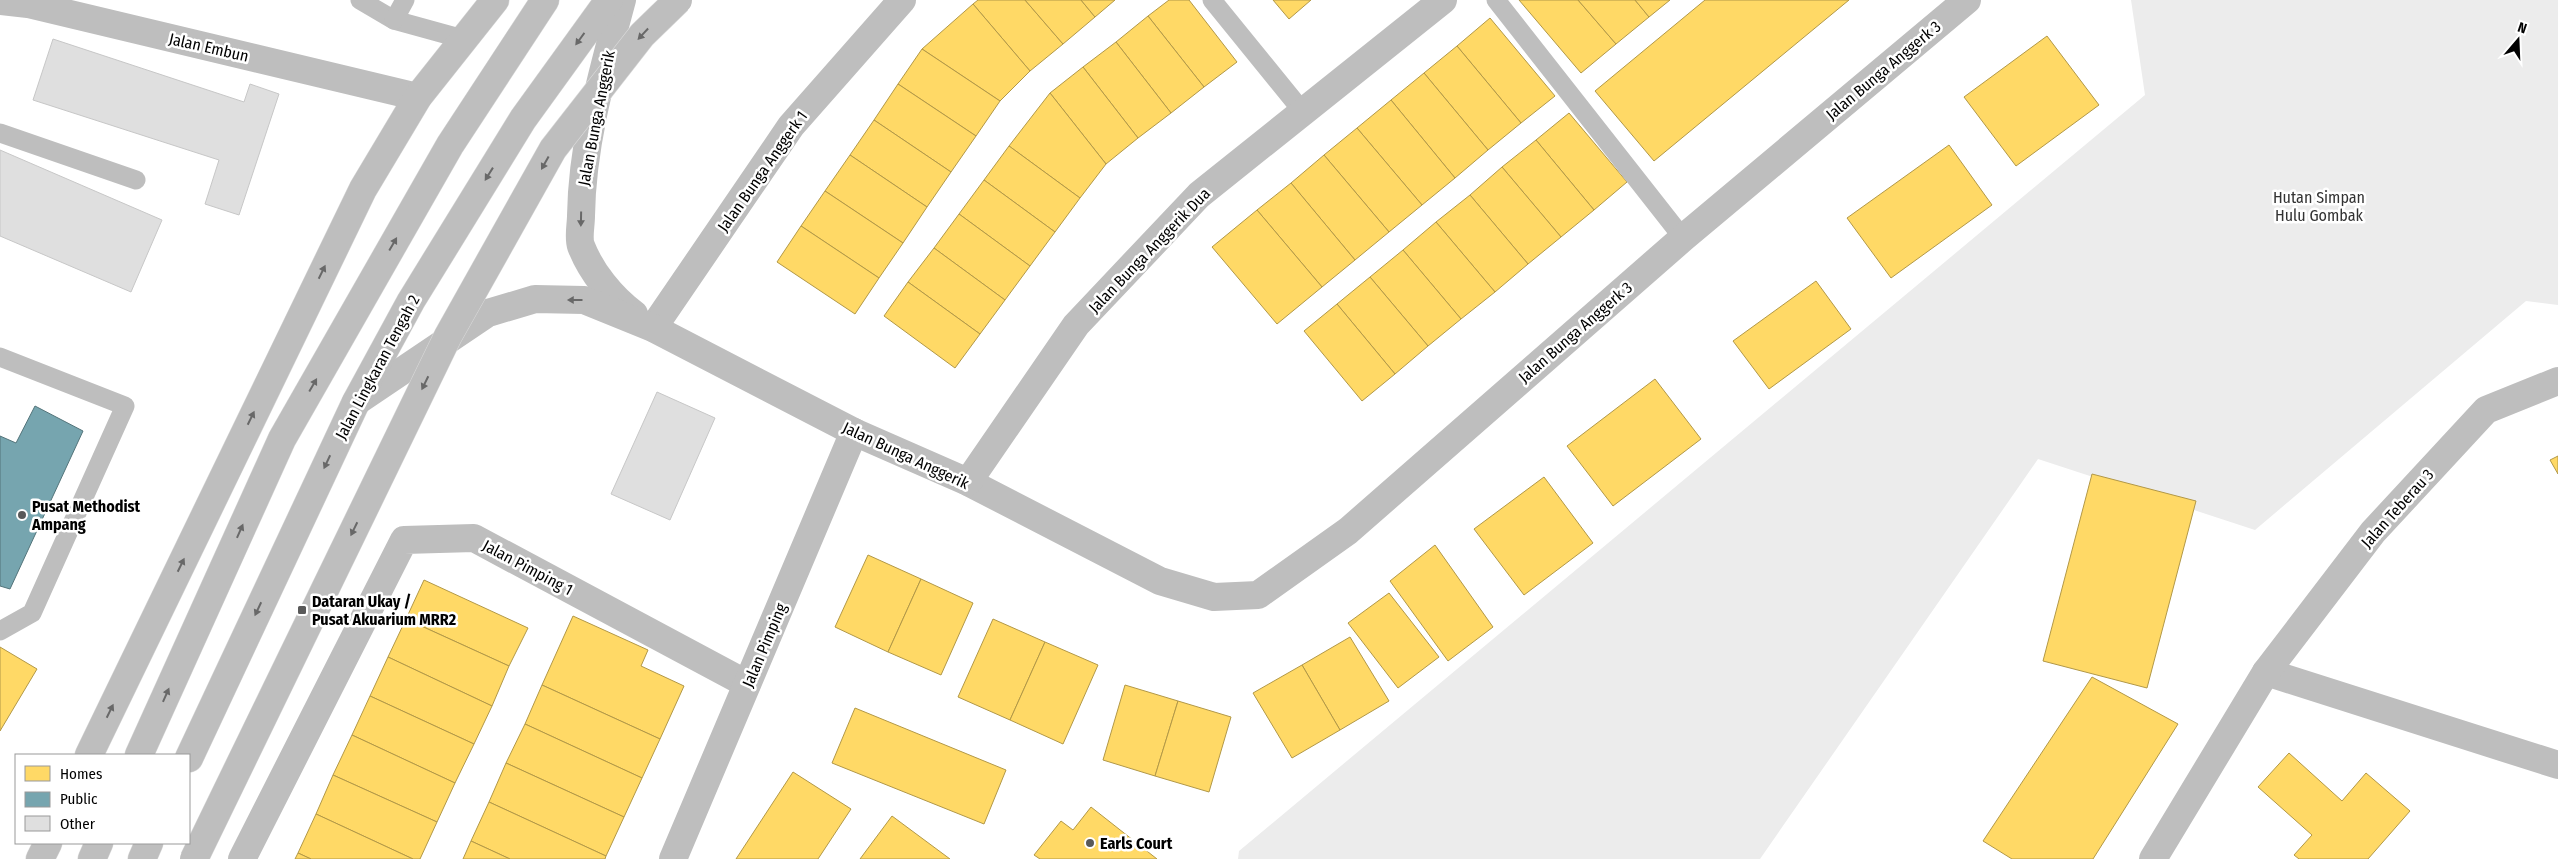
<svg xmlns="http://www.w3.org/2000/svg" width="2558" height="859" font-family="'Fira Sans Condensed',sans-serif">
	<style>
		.green { fill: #ececec }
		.homes { fill: #ffd966; stroke: #b29847 }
		.public { fill: #76a5af; stroke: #53747a }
		.building { fill: #dfdfdf; stroke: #c7c7c7 }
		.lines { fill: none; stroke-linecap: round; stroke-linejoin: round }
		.highway-casing { stroke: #dbdbdb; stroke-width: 29 }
		.lane { stroke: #bebebe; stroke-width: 19 }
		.street { stroke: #bebebe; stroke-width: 28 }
		.highway { stroke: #bebebe; stroke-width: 28 }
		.highway-bridge-casing { stroke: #dbdbdb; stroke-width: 29; stroke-linecap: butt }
		.highway-bridge { stroke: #bebebe; stroke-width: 28 }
		.oneway { fill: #686868 }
		.poi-dot { fill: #595959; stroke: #fff; stroke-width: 2 }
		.labels { text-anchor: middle; stroke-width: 5; stroke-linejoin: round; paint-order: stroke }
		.street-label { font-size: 16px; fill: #000; stroke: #fff }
		.park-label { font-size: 16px; fill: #333; stroke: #fff }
		.poi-label { font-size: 16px; font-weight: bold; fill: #000; stroke: #fff; text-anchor: start }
	</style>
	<rect width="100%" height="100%" fill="#fff"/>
	<polygon class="green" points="2131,0 2558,0 2558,305 2526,301 2255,530 2038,459 1760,859 1238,859 1239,851 2145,95"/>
	<g class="homes">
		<polygon points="978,0 1025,0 1063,44 1030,71 973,4"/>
		<polygon points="1025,0 1081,0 1095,17 1063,44"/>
		<polygon points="1081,0 1115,0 1095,17"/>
		<polygon points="1169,0 1189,0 1237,62 1204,87 1148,16"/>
		<polygon points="1273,0 1311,0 1289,19"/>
		<polygon points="1519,0 1578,0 1616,44 1581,73"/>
		<polygon points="1578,0 1635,0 1649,17 1616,44"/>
		<polygon points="1635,0 1670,0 1649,17"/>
		<polygon points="1705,0 1849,0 1654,161 1595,91"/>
		<polygon points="973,4 1030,71 1000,101 922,49"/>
		<polygon points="1148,16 1204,87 1171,113 1116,42"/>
		<polygon points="1490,18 1555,96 1521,123 1457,46"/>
		<polygon points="2047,36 2099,105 2016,166 1964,97"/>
		<polygon points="1116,42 1171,113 1138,138 1083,67"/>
		<polygon points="1457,46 1521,123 1488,150 1424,73"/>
		<polygon points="922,49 1000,101 976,136 898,84"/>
		<polygon points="1083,67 1138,138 1106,164 1050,93"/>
		<polygon points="1424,73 1488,150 1455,178 1391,100"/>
		<polygon points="898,84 976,136 951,172 874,120"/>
		<polygon points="1050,93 1106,164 1080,198 1009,146"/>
		<polygon points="1391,100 1455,178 1422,205 1357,128"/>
		<polygon points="1569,113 1627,182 1594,210 1536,140"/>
		<polygon points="874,120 951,172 927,207 850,155"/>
		<polygon points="1357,128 1422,205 1389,232 1324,155"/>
		<polygon points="1536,140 1594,210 1561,237 1502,167"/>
		<polygon points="1949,145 1992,205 1891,278 1847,218"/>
		<polygon points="1009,146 1080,198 1055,232 984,180"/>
		<polygon points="850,155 927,207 903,243 825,191"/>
		<polygon points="1324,155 1389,232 1355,260 1291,183"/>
		<polygon points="1502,167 1561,237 1528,264 1470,195"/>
		<polygon points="984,180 1055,232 1030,266 959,214"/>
		<polygon points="1291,183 1355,260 1322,287 1257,210"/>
		<polygon points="825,191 903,243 879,278 801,226"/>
		<polygon points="1470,195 1528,264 1495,292 1436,222"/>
		<polygon points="1257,210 1322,287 1277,324 1212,247"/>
		<polygon points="959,214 1030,266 1005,300 934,248"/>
		<polygon points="1436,222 1495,292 1461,319 1403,250"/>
		<polygon points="801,226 879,278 855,314 777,262"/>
		<polygon points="934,248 1005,300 980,334 908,282"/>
		<polygon points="1403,250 1461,319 1428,346 1370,277"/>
		<polygon points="1370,277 1428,346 1395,374 1337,304"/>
		<polygon points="1816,281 1851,329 1769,389 1733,341"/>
		<polygon points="908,282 980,334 955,368 884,316"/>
		<polygon points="1337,304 1395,374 1362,401 1304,331"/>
		<polygon points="1655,379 1701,439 1613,506 1567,446"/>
		<polygon points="2558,456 2558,474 2550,460"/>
		<polygon points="2092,474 2196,501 2147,688 2043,661"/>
		<polygon points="1544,477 1593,543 1524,595 1474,529"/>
		<polygon points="1435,545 1493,627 1448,661 1390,581"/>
		<polygon points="868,555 921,579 888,652 835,627"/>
		<polygon points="921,579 973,603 941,675 888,652"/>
		<polygon points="424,580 528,628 509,666 406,619"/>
		<polygon points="1389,593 1439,657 1398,688 1348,623"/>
		<polygon points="573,616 648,650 641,666 684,686 660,739 542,685"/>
		<polygon points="406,619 509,666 492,706 388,657"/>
		<polygon points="993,619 1045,642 1010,720 958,697"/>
		<polygon points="1350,637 1389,701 1340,730 1302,665"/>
		<polygon points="1045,642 1098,665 1063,744 1010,720"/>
		<polygon points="0,647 37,669 0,731"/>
		<polygon points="388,657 492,706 474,744 370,696"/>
		<polygon points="1302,665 1340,730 1292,758 1253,693"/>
		<polygon points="2092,677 2178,724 2093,859 2012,859 1983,841"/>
		<polygon points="542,685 660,739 642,778 525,724"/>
		<polygon points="1125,685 1178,701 1155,776 1103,760"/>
		<polygon points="370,696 474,744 455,783 352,735"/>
		<polygon points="1178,701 1231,717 1209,792 1155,776"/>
		<polygon points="855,708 1006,770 984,824 832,763"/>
		<polygon points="525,724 642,778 624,817 506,763"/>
		<polygon points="352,735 455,783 437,822 333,775"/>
		<polygon points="2289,753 2342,801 2366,773 2410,811 2368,859 2299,859 2294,855 2312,835 2258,787"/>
		<polygon points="506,763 624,817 606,856 489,802"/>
		<polygon points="793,772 851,809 818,859 736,859"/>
		<polygon points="333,775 437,822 420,859 413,859 316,814"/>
		<polygon points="489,802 606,856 605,859 510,859 471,841"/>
		<polygon points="1091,807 1157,859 1040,859 1034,855 1061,821 1073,830"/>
		<polygon points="316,814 413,859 311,859 298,853"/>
		<polygon points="892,816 950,859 860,859"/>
		<polygon points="471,841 510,859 463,859"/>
		<polygon points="298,853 311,859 295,859"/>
	</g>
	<polygon class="public" points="35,406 83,431 10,589 0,586 0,436 16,443"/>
	<g class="building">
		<polygon points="53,39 244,102 250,84 279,94 239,215 205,204 219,160 33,100"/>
		<polygon points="0,150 162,220 131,292 0,236"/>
		<polygon points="657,392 715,418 670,520 611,494"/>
	</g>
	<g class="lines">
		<defs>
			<g id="highway">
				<polyline points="89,755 363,189 418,97 495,0"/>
				<polyline points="139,755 282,439 450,145 545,0"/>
				<polyline points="189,758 356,402 411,301 523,119 609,0"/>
				<polyline points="40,859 48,843"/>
				<polyline points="92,859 99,843"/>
				<polyline points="142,859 149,843"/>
			</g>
		</defs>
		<use href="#highway" class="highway-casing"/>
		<g class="lane">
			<polyline points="360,0 394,20 463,39"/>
			<polyline points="1212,0 1303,112"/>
			<polyline points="1496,0 1683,238"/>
			<polyline points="394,20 405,0"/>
			<polyline points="0,133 136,180"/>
			<polyline points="0,357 125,406 32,613 0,631"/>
		</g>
		<g class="street">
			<path d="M 622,0 C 603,71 582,142 581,216 C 581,225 578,238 581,246 C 591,272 612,298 634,314"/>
			<polyline points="0,1 28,4 418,97"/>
			<polyline points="653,328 791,126 902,0"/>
			<polyline points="356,402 488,313 535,299 584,300 653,328 854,432 968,482 1160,581 1214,597 1258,595 1348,531 1683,238 1967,0"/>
			<polyline points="968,482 1076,325 1199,195 1443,0"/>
			<polyline points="2266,672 2558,765"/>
			<polyline points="242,859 404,540 474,538 747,684"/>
			<polyline points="673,859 854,432"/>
			<polyline points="2153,859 2266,672 2373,532 2486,410 2558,381"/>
		</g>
		<use href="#highway" class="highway"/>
		<defs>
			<polyline id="highway-bridge" points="194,859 448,336 553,149 642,35 678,0"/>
		</defs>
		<use href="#highway-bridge" class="highway-bridge-casing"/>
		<use href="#highway-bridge" class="highway-bridge"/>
	</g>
	<defs><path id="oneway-solid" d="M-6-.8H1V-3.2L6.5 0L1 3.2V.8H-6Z" transform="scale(1.25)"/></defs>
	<g class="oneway">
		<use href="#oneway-solid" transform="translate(643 34) rotate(133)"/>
		<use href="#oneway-solid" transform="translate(580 39) rotate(126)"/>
		<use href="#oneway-solid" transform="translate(545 163) rotate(119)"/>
		<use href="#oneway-solid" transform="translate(489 174) rotate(122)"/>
		<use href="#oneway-solid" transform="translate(581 219) rotate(91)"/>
		<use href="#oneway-solid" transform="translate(393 244) rotate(-60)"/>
		<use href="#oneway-solid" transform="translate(322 272) rotate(-64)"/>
		<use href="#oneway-solid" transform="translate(575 300) rotate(-180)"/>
		<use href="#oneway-solid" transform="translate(425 383) rotate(116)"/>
		<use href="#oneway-solid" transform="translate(313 385) rotate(-60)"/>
		<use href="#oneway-solid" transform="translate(251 418) rotate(-64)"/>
		<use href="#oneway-solid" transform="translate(327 462) rotate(115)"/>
		<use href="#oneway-solid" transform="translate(354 529) rotate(116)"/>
		<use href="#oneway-solid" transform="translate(240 531) rotate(-66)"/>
		<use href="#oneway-solid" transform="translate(181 565) rotate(-64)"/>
		<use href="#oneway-solid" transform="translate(258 609) rotate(115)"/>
		<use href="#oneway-solid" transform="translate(166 695) rotate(-66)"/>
		<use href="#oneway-solid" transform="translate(110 711) rotate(-64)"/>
	</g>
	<g class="poi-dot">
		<circle cx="22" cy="515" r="5"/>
		<rect x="297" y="605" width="10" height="10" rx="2.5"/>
		<circle cx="1090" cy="843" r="5"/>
	</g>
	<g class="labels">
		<g class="street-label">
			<text transform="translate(209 47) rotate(13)" y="6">Jalan Embun</text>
			<text transform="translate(1883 70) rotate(-40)" y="6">Jalan Bunga Anggerk 3</text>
			<text transform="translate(596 118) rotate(-79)" y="6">Jalan Bunga Anggerik</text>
			<text transform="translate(762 171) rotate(-55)" y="6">Jalan Bunga Anggerk 1</text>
			<text transform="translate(1149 250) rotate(-46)" y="6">Jalan Bunga Anggerik Dua</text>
			<text transform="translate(1575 332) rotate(-41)" y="6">Jalan Bunga Anggerk 3</text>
			<text transform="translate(377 367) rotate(-62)" y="6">Jalan Lingkaran Tengah 2</text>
			<text transform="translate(906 455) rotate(25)" y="6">Jalan Bunga Anggerik</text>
			<text transform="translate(2397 508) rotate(-48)" y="6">Jalan Teberau 3</text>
			<text transform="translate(528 567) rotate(28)" y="6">Jalan Pimping 1</text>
			<text transform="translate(764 645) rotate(-67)" y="6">Jalan Pimping</text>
		</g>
		<g class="park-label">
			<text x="2319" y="203">Hutan Simpan<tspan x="2319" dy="18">Hulu Gombak</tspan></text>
		</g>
		<g class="poi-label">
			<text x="32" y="512">Pusat Methodist<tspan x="32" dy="18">Ampang</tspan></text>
			<text x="312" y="607">Dataran Ukay /<tspan x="312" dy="18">Pusat Akuarium MRR2</tspan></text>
			<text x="1100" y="849">Earls Court</text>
		</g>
	</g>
	<rect x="15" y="754" width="175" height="90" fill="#ffffff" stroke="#999999"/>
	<rect x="25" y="766" width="25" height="15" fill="#ffd966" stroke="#999999"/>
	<text x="60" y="779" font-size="15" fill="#000000">Homes</text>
	<rect x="25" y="792" width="25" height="15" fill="#76a5af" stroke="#999999"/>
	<text x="60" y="804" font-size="15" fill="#000000">Public</text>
	<rect x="25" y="816" width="25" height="15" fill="#dfdfdf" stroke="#999999"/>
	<text x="60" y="829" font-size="15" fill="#000000">Other</text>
	<g transform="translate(2518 40) rotate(19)" stroke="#ffffff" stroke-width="4" paint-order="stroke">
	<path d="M0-4L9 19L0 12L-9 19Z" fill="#000000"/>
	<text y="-8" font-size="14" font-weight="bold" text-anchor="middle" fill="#000000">N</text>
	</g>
</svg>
